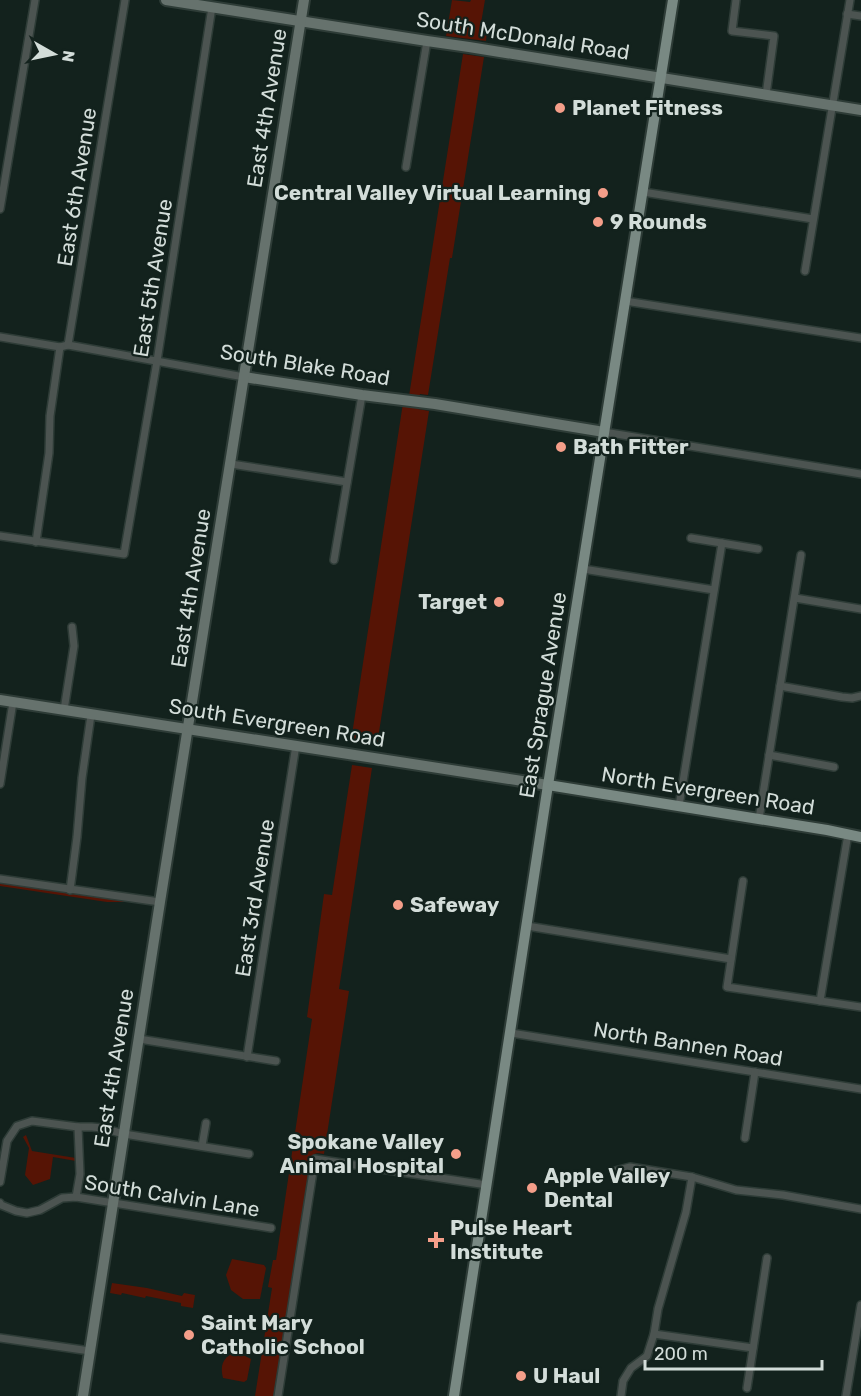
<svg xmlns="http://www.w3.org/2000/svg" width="861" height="1396" font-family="Rubik,sans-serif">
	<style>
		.green { fill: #561405 }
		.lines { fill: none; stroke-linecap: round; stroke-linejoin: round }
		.street-casing { stroke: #2e3c37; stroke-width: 10 }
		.secondary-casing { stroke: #2e3c37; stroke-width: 14 }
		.primary-casing { stroke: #2e3c37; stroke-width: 14 }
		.street { stroke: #4c5451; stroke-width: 7 }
		.secondary { stroke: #66726d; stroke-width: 10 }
		.primary { stroke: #798983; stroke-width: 10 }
		.poi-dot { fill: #f49e89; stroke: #13221d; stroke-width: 2 }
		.labels { text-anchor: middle; stroke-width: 4.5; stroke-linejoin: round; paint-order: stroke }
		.street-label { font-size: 21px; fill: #d3ddd9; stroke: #13221d }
		.poi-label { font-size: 21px; font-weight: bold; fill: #d3ddd9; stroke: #13221d; text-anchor: start }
	</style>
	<rect width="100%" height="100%" fill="#13221d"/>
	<g class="green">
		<polygon points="452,0 470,2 471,0 485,0 480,29 487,31 486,41 446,36"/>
		<polygon points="463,54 484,57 452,258 450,258 428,395 420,394 419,398 409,396"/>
		<polygon points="403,403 418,405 418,409 429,411 377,745 351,741"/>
		<path d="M 352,765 L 372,768 L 339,989 L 349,991 L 324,1154 C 318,1153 314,1152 311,1158 L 274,1396 L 255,1396 L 272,1288 L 268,1287 L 273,1260 L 276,1260 L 312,1019 L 307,1017 L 324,894 L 332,895 Z"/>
		<polygon points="0,882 83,895 130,899 123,902 107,902 0,886"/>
		<polygon points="26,1135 32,1151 76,1158 76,1161 53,1157 50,1179 33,1185 25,1175 29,1148 23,1137"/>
		<polygon points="232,1259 264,1265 266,1268 260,1299 243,1299 231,1290 226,1275"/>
		<polygon points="112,1283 147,1288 182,1296 184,1293 195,1295 193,1308 181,1306 181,1303 146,1296 145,1298 122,1293 121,1295 110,1293"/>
		<path d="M 234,1353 L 241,1354 L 251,1359 L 247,1380 L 244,1382 L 223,1378 C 220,1366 222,1358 234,1353 Z"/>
	</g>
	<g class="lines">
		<defs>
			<g id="street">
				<polyline points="736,0 732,31 774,36 766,95"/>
				<polyline points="847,14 861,16"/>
				<polyline points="406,167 427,41"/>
				<polyline points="643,192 813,219"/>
				<polyline points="0,209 35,0"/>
				<polyline points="805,271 850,0"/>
				<polyline points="625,301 861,338"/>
				<polyline points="0,337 60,347 68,345 244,377"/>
				<polyline points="68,345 125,0"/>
				<polyline points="604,432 861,474"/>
				<polyline points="231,464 347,482"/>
				<polyline points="0,536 124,554 157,361 212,7"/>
				<polyline points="691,538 758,549"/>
				<polyline points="36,542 49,453 50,416 60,347"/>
				<polyline points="334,560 362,395"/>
				<polyline points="583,569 714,590"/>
				<polyline points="795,598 861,609"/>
				<polyline points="780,686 842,697 852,698 861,696"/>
				<polyline points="64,710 74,646 72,627"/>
				<polyline points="769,755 834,767"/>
				<polyline points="0,784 13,702"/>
				<polyline points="679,806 722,543"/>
				<polyline points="759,819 801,555"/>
				<polyline points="0,879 160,902"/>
				<polyline points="743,881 727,987 861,1007"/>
				<polyline points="70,890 77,837 82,778 91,715"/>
				<polyline points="527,926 731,959"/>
				<polyline points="820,1001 848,834"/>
				<polyline points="511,1033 861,1089"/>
				<polyline points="139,1039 276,1061"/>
				<polyline points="247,1057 296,745"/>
				<polyline points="745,1138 755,1072"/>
				<polyline points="202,1146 206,1123"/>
				<polyline points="615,1171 630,1167 692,1177 736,1190 783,1195 861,1209"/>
				<polyline points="0,1182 7,1141 17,1126 32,1121 78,1127 92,1127 102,1128 124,1134 249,1154"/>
				<polyline points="76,1197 80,1174 78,1127"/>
				<polyline points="0,1203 1,1205 16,1211 27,1213 40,1210 62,1198 76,1197 271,1228"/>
				<polyline points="654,1334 753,1348"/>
				<polyline points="0,1338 90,1351"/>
				<polyline points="747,1388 767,1258"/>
				<polyline points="278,1396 315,1159 487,1185"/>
				<polyline points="621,1396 623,1381 631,1368 647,1356 654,1334 658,1309 686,1212 692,1177"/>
				<polyline points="846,1396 861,1305"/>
			</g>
			<g id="secondary">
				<polyline points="166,0 427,41 469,47 861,110"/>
				<polyline points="244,377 362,395 435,404 604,432"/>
				<polyline points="0,700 548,785"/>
				<polyline points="83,1396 160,902 304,0"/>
			</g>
			<g id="primary">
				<polyline points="548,785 827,830 861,837"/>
				<polyline points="454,1396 548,785 673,0"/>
			</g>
		</defs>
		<use href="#street" class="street-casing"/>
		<use href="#secondary" class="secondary-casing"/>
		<use href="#primary" class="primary-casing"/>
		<use href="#street" class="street"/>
		<use href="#secondary" class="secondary"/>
		<use href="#primary" class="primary"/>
	</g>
	<g class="poi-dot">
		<circle cx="560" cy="108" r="6"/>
		<circle cx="603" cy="193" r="6"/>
		<circle cx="598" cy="222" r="6"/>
		<circle cx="561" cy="447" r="6"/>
		<circle cx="499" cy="602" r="6"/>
		<circle cx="398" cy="905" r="6"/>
		<circle cx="456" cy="1154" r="6"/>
		<circle cx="532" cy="1188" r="6"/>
		<path d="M433 1231h6v6h6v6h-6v6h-6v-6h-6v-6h6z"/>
		<circle cx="189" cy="1335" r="6"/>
		<circle cx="521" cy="1376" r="6"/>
	</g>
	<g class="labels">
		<g class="street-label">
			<text transform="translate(523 36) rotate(9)" y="7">South McDonald Road</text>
			<text transform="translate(267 108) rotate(-81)" y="7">East 4th Avenue</text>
			<text transform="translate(77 187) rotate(-81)" y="7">East 6th Avenue</text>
			<text transform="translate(153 278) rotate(-81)" y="7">East 5th Avenue</text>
			<text transform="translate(305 365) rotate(9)" y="7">South Blake Road</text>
			<text transform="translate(191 588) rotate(-81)" y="7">East 4th Avenue</text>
			<text transform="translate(543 695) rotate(-81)" y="7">East Sprague Avenue</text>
			<text transform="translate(277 723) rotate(9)" y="7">South Evergreen Road</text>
			<text transform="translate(708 791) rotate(9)" y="7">North Evergreen Road</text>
			<text transform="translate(255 898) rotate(-81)" y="7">East 3rd Avenue</text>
			<text transform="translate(688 1044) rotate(9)" y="7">North Bannen Road</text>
			<text transform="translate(114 1068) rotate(-81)" y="7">East 4th Avenue</text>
			<text transform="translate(172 1196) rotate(9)" y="7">South Calvin Lane</text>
		</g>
		<g class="poi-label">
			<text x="572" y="115">Planet Fitness</text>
			<text x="591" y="200" text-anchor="end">Central Valley Virtual Learning</text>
			<text x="610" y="229">9 Rounds</text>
			<text x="573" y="454">Bath Fitter</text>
			<text x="487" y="609" text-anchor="end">Target</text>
			<text x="410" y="912">Safeway</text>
			<text x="444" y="1149" text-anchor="end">Spokane Valley<tspan x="444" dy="24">Animal Hospital</tspan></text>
			<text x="544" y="1183">Apple Valley<tspan x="544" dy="24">Dental</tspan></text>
			<text x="450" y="1235">Pulse Heart<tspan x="450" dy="24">Institute</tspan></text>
			<text x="201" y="1330">Saint Mary<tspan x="201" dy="24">Catholic School</tspan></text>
			<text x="533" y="1383">U Haul</text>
		</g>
	</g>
	<g transform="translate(54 54) rotate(99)" stroke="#13221d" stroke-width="4.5" paint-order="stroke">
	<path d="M0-4.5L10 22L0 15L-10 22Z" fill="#d3ddd9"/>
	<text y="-9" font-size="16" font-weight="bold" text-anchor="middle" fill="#d3ddd9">N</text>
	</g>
	<path d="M645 1360v9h177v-9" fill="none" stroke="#d3ddd9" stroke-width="3"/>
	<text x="654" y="1360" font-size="18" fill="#d3ddd9" stroke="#13221d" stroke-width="4.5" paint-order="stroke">200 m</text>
</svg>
